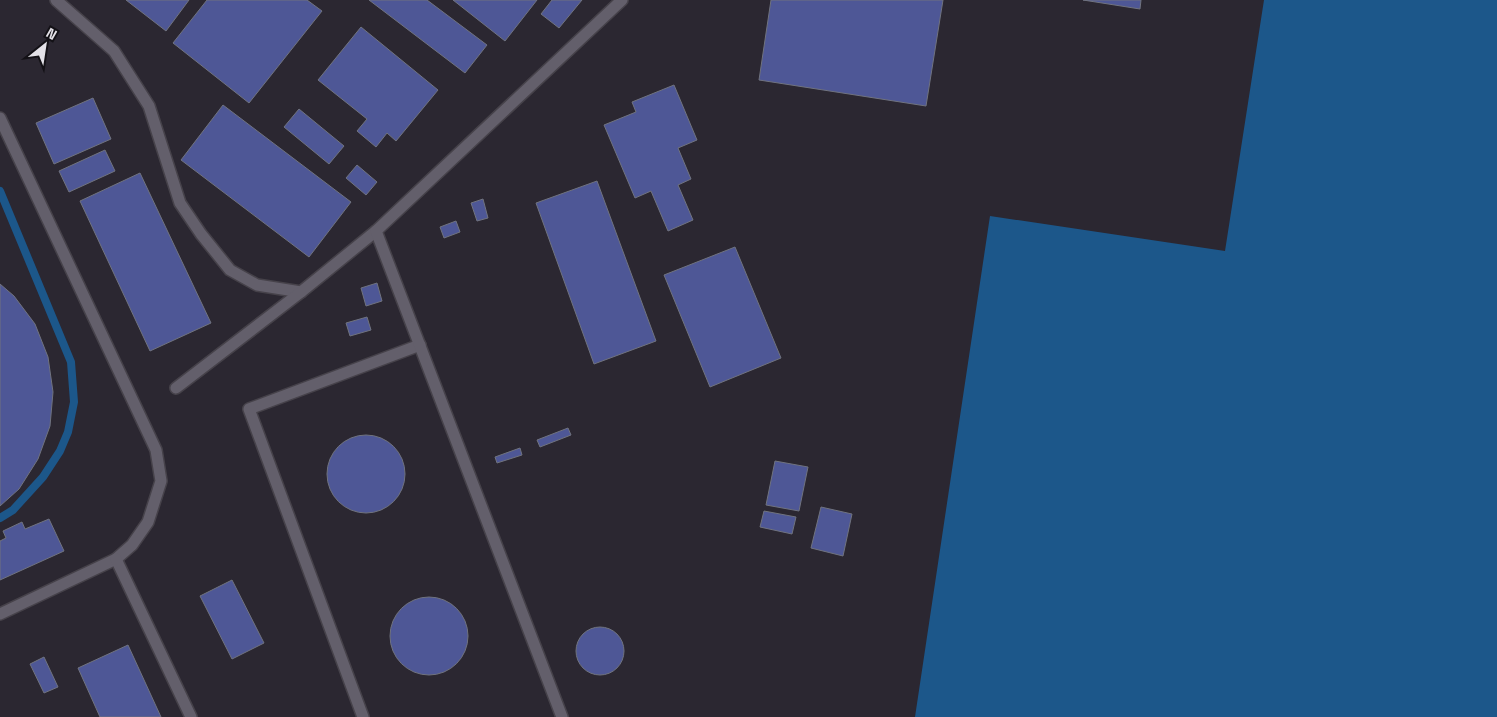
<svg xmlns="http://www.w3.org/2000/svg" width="1497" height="717" font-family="'Space Grotesk',sans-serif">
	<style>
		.water { fill: #1c578a }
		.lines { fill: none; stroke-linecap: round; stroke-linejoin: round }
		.stream { stroke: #1c578a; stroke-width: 8 }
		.building { fill: #4e5796; stroke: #70737f }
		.service-casing { stroke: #46424a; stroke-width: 14 }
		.service { stroke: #635f6b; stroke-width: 11 }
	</style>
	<rect width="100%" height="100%" fill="#2b2731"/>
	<polygon class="water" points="1264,0 1497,0 1497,717 915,717 990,216 1225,251"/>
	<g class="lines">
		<polyline class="stream" points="0,191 71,362 74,402 68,432 60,451 43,477 13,510 0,518"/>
	</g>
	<g class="building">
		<polygon points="126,0 189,0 166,31"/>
		<polygon points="207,0 307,0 322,11 249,103 173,43"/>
		<polygon points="369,0 427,0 487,45 465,73"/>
		<polygon points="453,0 537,0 505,41"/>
		<polygon points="552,0 582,0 559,28 541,14"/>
		<polygon points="771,0 943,0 926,106 759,80"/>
		<polygon points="1083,0 1141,0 1140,9"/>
		<polygon points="361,27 438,90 396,141 387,133 376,147 357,131 367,119 318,80"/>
		<polygon points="674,85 697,140 678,148 691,179 678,185 693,220 668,231 651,191 635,198 604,125 636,112 632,102"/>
		<polygon points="93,98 111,139 54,164 36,123"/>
		<polygon points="223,105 351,202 309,257 181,160"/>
		<polygon points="299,109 344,146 329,164 284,127"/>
		<polygon points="105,150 115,171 69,192 59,171"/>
		<polygon points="357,165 377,182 366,195 346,178"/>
		<polygon points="140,173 211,323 150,351 80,201"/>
		<polygon points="597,181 656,341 594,364 536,203"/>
		<polygon points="483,199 488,218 477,221 471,203"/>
		<polygon points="456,221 460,232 444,238 440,227"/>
		<polygon points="735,247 781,358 710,387 664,275"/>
		<polygon points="377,283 382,301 366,306 361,288"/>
		<polygon points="0,284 14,296 35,324 48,357 53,392 50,426 38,459 19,489 0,506"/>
		<polygon points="367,317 371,330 350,336 346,323"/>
		<polygon points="568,428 571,435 540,447 537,440"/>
		<circle cx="366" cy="474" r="39"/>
		<polygon points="520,448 522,455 497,463 495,457"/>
		<polygon points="775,461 808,467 799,511 766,505"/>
		<polygon points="821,507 852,514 843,556 811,548"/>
		<polygon points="764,511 796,517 792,534 760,527"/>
		<polygon points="49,519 64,551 0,580 0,541 6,538 3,531 22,522 25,529"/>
		<polygon points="232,580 264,643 232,659 200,596"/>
		<circle cx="429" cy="636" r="39"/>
		<circle cx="600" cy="651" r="24"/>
		<polygon points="128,645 161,717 100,717 78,668"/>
		<polygon points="44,657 58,687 44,693 30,664"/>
	</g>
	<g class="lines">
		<defs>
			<g id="service">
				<polyline points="56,0 114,51 149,106 180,203 201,234 230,270 257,285 301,292"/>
				<polyline points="0,118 156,450 161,481 148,522 132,545 116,559 0,614"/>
				<polyline points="176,388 301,292 376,231"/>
				<polyline points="116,559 191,717"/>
				<polyline points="363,717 249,409 420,345"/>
				<polyline points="562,717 376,231 622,0"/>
			</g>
		</defs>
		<use href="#service" class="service-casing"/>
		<use href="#service" class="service"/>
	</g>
	<g transform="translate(45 45) rotate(30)" stroke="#131116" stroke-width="4" paint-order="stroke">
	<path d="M0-4L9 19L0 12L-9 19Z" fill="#e3e1e7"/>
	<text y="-8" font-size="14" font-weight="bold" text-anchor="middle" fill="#e3e1e7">N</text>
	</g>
</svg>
